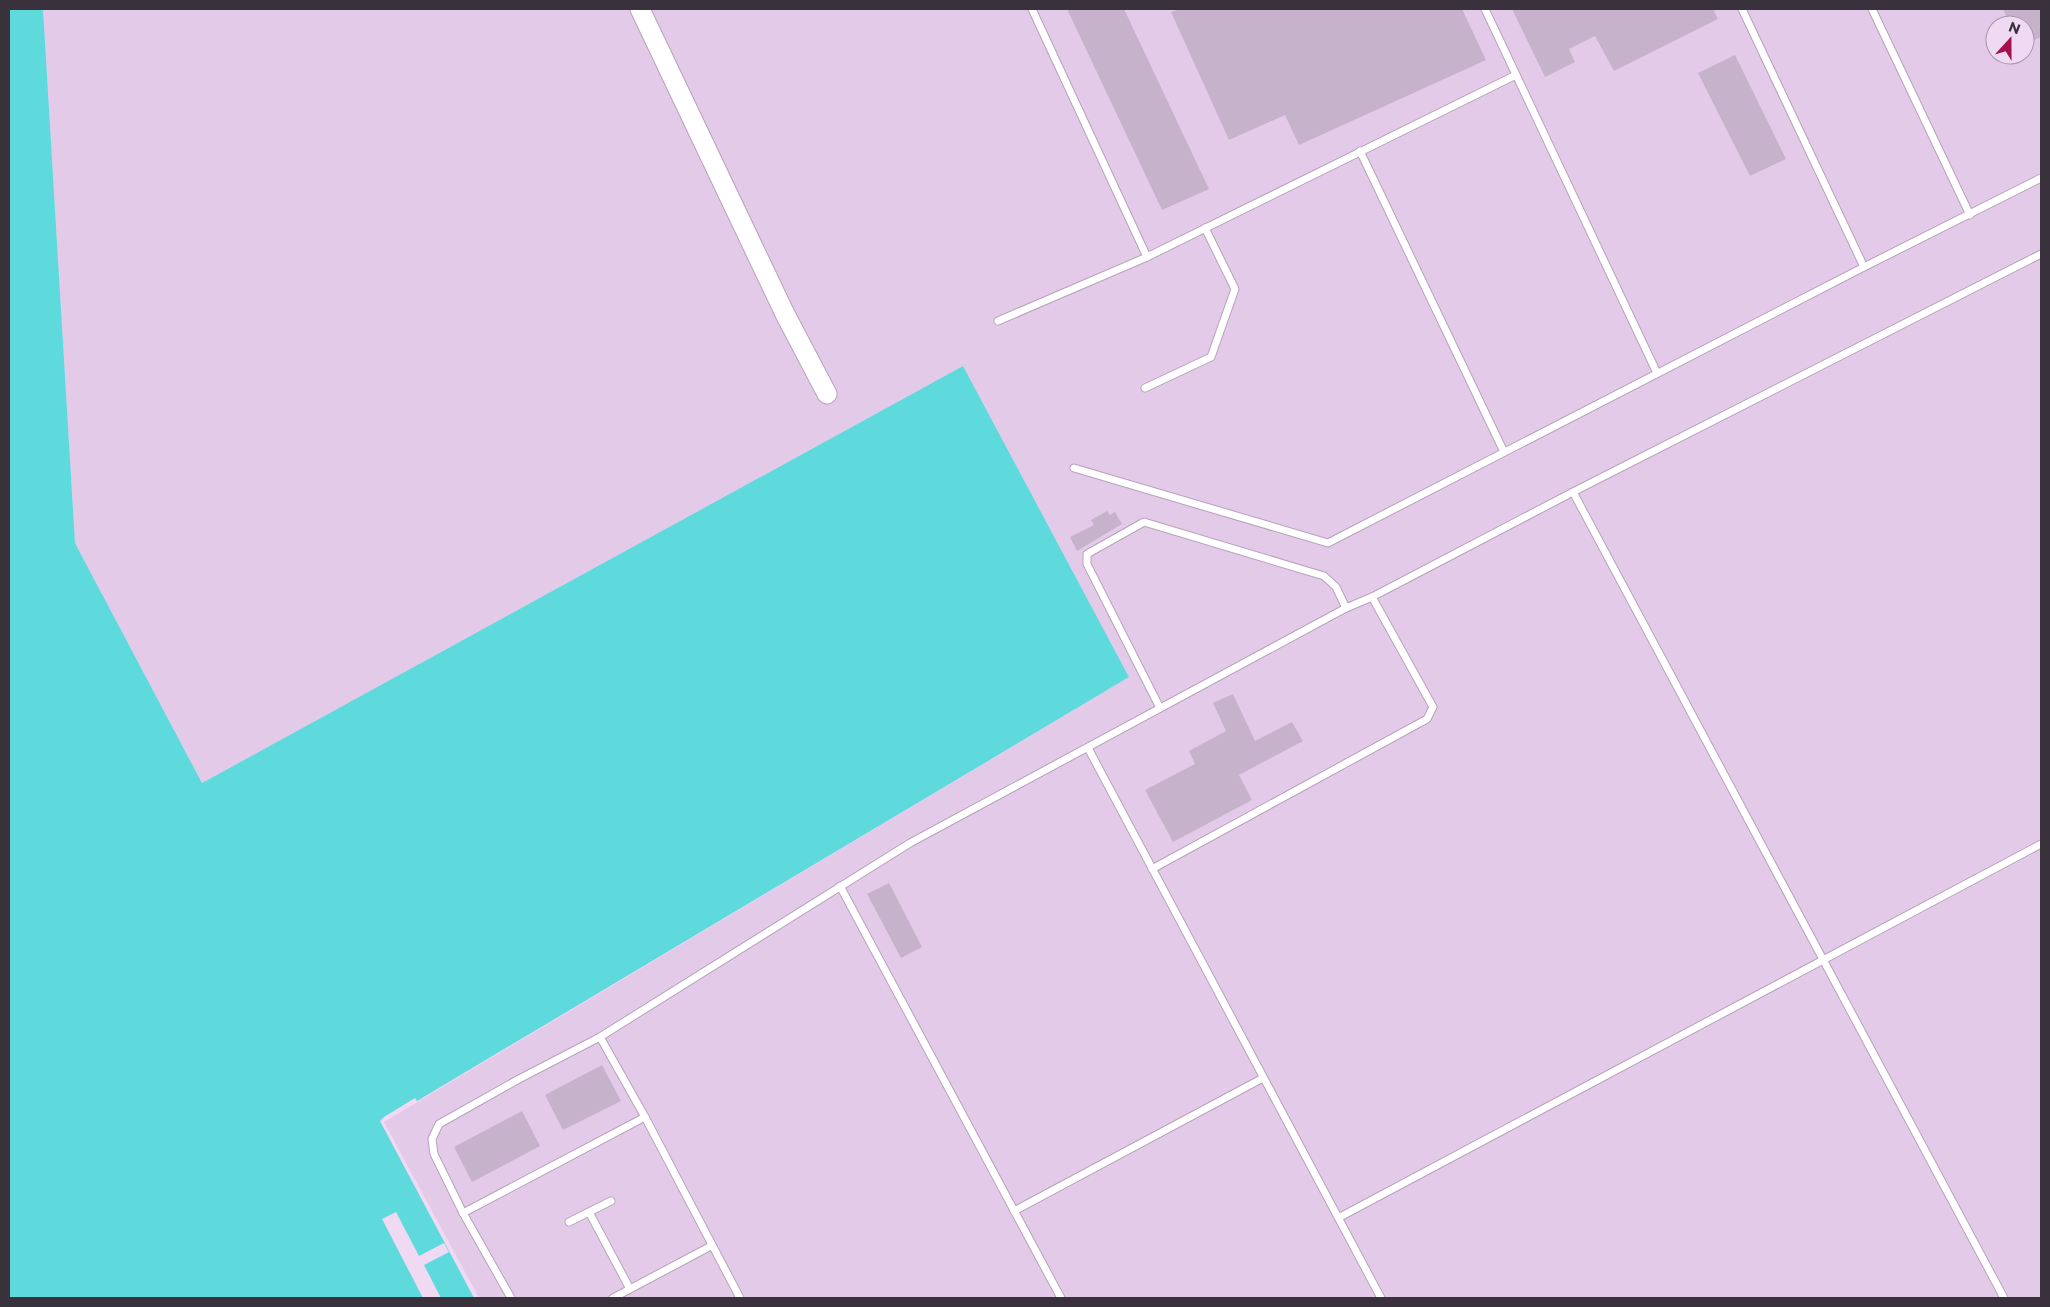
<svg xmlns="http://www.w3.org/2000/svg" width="2050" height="1307" font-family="Montserrat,sans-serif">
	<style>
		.built { fill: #e4cae9; fill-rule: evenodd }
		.water { fill: #5edadc }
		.pier { fill: #efd9f3 }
		.building { fill: #c7b2cb }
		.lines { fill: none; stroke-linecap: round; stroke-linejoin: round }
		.lane-casing { stroke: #b7a2ba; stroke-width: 9 }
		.secondary-casing { stroke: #b7a2ba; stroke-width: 21 }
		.lane { stroke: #fff; stroke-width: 7 }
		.secondary { stroke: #fff; stroke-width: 19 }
	</style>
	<rect width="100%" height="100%" fill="#efd9f3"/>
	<path class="built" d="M 43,9 L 2041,9 L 2041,1298 L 479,1298 L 384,1122 L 1129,677 L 963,366 L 202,783 L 75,543 ZM 1995,25 L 2025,25 L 2025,55 L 1995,55 Z"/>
	<polygon class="water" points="9,9 43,9 75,543 202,783 963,366 1129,677 417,1101 415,1098 384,1117 380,1121 474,1298 9,1298"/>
	<polygon class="pier" points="396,1212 419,1256 444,1243 449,1252 424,1265 441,1298 423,1298 382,1219"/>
	<g class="building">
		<polygon points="1067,9 1124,9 1209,189 1162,210"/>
		<polygon points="1180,9 1462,9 1486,60 1299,145 1285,115 1229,140 1171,12"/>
		<polygon points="1512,9 1713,9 1718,19 1614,71 1595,36 1569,49 1575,62 1545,77"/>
		<polygon points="2003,9 2041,9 2041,37 2025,44 2025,25 2011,25"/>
		<polygon points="1735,55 1786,159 1750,176 1698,73"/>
		<polygon points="1107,511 1110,515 1115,512 1122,524 1077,551 1070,537 1094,525 1091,520"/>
		<polygon points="1233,694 1255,741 1292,722 1303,741 1239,775 1252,800 1173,842 1145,790 1195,764 1189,751 1226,731 1213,703"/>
		<polygon points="889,883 922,947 901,958 867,894"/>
		<polygon points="602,1065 621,1101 563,1130 545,1095"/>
		<polygon points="522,1111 540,1146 472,1182 454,1147"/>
	</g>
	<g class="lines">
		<defs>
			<g id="lane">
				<polyline points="1032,9 1147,257"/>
				<polyline points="1485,9 1657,373"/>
				<polyline points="1742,9 1864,267"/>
				<polyline points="1872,9 1970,215"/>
				<polyline points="1360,151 1504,452"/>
				<polyline points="998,321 1147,257 1516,75"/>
				<polyline points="1145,388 1211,357 1235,289 1205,228"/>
				<polyline points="1074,468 1328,543 1864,267 2041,178"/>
				<polyline points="1573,492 2004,1298"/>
				<polyline points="1160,708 1087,564 1087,554 1144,522 1324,576 1336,587 1346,608"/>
				<polyline points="1088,748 1381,1298"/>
				<polyline points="1152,869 1427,719 1433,707 1372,597"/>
				<polyline points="840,886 1061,1298"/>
				<polyline points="600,1037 645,1117 740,1298"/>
				<polyline points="1014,1211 1263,1078"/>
				<polyline points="589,1212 630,1289"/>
				<polyline points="463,1213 645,1117"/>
				<polyline points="1340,1217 2041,844"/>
				<polyline points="569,1222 611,1201"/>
				<polyline points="511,1298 463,1213 434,1154 432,1139 439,1124 519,1079 600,1037 910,843 1346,608 1372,597 1573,492 2041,254"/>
				<polyline points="613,1298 711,1246"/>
			</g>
			<polyline id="secondary" points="640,9 785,314 827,394"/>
		</defs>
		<use href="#lane" class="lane-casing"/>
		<use href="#secondary" class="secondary-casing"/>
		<use href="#lane" class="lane"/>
		<use href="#secondary" class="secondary"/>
	</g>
	<rect width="2050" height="1307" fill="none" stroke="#39313b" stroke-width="20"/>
	<g transform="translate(2010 40) rotate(21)"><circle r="24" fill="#efd9f3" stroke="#a696a9"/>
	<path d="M0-4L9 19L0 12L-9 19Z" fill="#a6104a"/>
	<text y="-8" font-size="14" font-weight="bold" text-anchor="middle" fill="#39313b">N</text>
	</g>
</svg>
